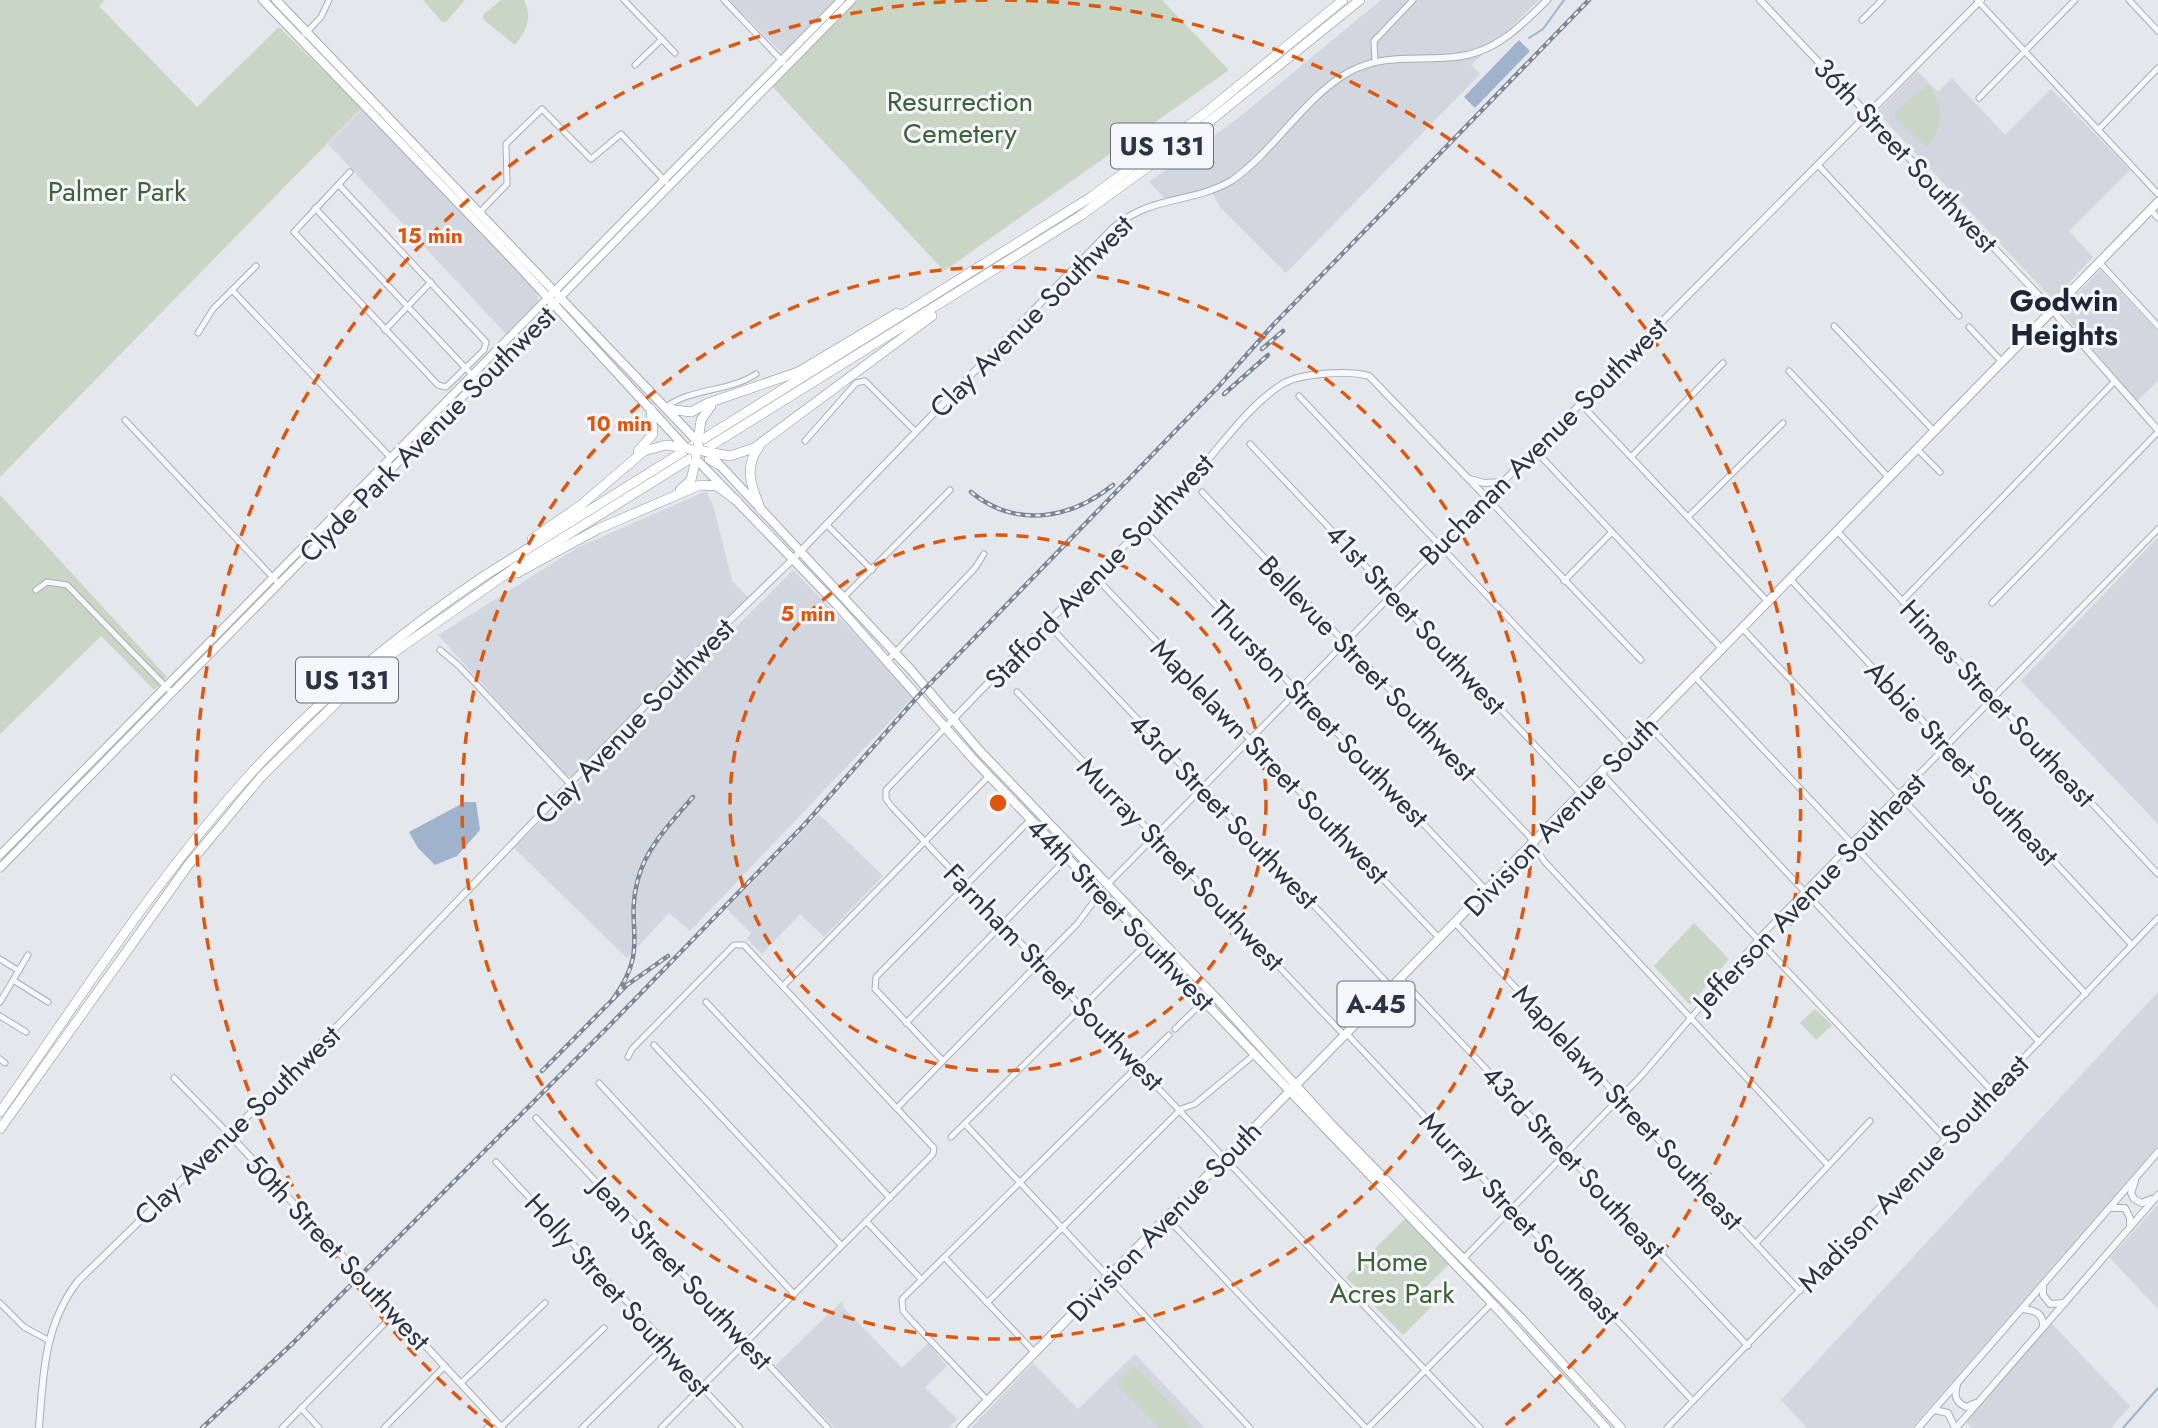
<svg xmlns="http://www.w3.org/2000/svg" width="2158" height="1428" font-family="Jost,sans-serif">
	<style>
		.built { fill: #d2d6de }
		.green { fill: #c9d6c5 }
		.water { fill: #9fb4cc }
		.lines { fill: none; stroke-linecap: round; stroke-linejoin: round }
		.stream { stroke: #9fb4cc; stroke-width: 2 }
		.minor-casing { stroke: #a9aeb7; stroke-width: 7 }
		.tertiary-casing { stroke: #a9aeb7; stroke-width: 8 }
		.secondary-casing { stroke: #a9aeb7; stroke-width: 9 }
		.primary-casing { stroke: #a3abb8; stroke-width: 10 }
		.motorway-casing { stroke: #8b94a3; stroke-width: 10 }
		.minor { stroke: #f7f8fa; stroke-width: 5 }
		.tertiary { stroke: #f7f8fa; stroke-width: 6 }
		.secondary { stroke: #fff; stroke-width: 7 }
		.primary { stroke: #fff; stroke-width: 8 }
		.motorway { stroke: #fff; stroke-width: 9 }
		.rail-casing { stroke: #7d8696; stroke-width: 4.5 }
		.rail { stroke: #f4f6f9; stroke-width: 2; stroke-dasharray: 5; stroke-linecap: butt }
		.motorway-bridge-casing { stroke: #8b94a3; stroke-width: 10; stroke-linecap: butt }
		.motorway-bridge { stroke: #fff; stroke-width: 9 }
		.ring { fill: none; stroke: #df570f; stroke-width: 3.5; stroke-dasharray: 12 9 }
		.labels { text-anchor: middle; stroke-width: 6; stroke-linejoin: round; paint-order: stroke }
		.shield { fill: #f4f6f9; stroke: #676e7b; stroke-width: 2 }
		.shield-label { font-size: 26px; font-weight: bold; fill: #2b3445 }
		.park-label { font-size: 28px; fill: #3f6138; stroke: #f4f6f9 }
		.street-label { font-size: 28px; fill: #2b3445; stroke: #f4f6f9 }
		.neighbourhood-label { font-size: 30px; font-weight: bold; fill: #1d2536; stroke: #f4f6f9 }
		.centre { fill: #df570f; stroke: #f4f6f9; stroke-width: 3.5 }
		.ring-label { font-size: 21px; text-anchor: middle; font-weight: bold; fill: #df570f; stroke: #f4f6f9; stroke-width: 6; stroke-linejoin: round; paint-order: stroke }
	</style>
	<rect width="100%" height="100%" fill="#e4e7ec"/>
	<g class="built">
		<polygon points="729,0 837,0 784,55"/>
		<polygon points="1381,0 1539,0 1471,65 1480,74 1286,273 1220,207 1213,194 1168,202 1149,182 1237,119"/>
		<polygon points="1917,71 1938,92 1952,78 2005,135 2051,89 2130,170 2069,231 2093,257 2053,300 1877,112"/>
		<polygon points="364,107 536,292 539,303 508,336 328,144"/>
		<polygon points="2101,270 2158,332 2158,381 2137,401 2064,315 2064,307"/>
		<polygon points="706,491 713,505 732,581 749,598 571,777 563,773 438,635 577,548"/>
		<polygon points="2158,537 2158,824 2021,681"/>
		<polygon points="793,570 915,695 690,931 669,913 627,958 514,848"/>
		<polygon points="819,814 883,876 824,937 800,914 762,954 747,939 751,933 727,909"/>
		<polygon points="2158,992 2158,1146 1912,1428 1807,1428 1781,1400"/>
		<polygon points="2158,1204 2158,1309 2110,1258"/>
		<polygon points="842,1301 844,1308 902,1368 928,1343 947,1366 925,1387 957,1419 948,1428 835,1428 775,1366"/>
		<polygon points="2051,1323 2130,1406 2111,1428 1972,1428 1966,1422"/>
		<polygon points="1135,1354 1205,1428 971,1428 1033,1363 1078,1409"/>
	</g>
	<g class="green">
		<polygon points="0,0 105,0 99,6 197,107 279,27 362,108 0,477"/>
		<polygon points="423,0 465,0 446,22 442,22"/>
		<path d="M 501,0 L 524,0 C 533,19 526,30 515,45 L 483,19 L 483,15 Z"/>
		<polygon points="858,0 1162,0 1229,70 944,271 772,86"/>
		<path d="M 1928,85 C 1945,105 1944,128 1926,147 L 1895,117 L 1895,112 Z"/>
		<polygon points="0,495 167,677 154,690 101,636 0,734"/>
		<polygon points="1694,923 1729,959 1690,1005 1654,966"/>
		<polygon points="1815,1009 1832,1025 1816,1040 1800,1023"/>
		<polygon points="1406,1218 1450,1263 1422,1291 1434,1304 1403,1335 1346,1277"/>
		<polygon points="1134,1366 1142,1374 1193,1428 1159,1428 1116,1383"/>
	</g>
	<g class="water">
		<polygon points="1519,40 1530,51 1475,108 1464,97"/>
		<polygon points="465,802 476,802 480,830 457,856 435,865 418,848 409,832"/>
	</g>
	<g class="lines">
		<g class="stream">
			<polyline points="1529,38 1543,29 1564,0"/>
			<polyline points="2123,1428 2158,1388"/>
		</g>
		<defs>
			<g id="minor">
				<polyline points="624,0 675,53"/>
				<polyline points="724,0 783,62"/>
				<polyline points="1977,0 2158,194"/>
				<polyline points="2129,0 2158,31"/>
				<polyline points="1862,20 1882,0"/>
				<polyline points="305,34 321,17 329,0"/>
				<polyline points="1375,61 1374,41 1413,0"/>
				<polyline points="635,65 662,39"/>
				<polyline points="1979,98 2075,0"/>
				<polyline points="2098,130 2158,68"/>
				<polyline points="1818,165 1959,316"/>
				<polyline points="339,185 486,342 484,350 446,387 438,385 294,232 350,172"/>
				<polyline points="315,208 474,377"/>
				<polyline points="2151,210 2158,218"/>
				<polyline points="478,214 507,184 506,144 542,109 591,159 621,134 666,182"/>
				<polyline points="2099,262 2158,326"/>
				<polyline points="232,290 391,458"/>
				<polyline points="1834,326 1935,432"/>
				<polyline points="1969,327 2002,362"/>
				<polyline points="385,330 431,282"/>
				<polyline points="198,333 213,309 256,266"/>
				<polyline points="1789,371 1890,479"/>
				<polyline points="1299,396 1629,746"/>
				<polyline points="1580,403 1769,603"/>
				<path d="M 666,407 C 691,388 729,392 756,374"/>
				<polyline points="125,420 279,584"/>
				<polyline points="805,441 856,383 865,381 915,431"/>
				<polyline points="1250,444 1582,795"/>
				<polyline points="1534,449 1723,650"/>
				<polyline points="1918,450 1940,472"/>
				<polyline points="1631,457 1723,363"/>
				<polyline points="1202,492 1529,836 1544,861 1827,1164"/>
				<polyline points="1688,517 1783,423"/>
				<polyline points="826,524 872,570"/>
				<polyline points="1838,532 2158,874"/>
				<polyline points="1151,537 1487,891"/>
				<polyline points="1791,580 2132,945"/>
				<polyline points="1564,581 1612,532"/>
				<polyline points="1101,583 1440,939"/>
				<polyline points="36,590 47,582 67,585 172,693"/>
				<polyline points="843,598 950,490"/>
				<polyline points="1902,601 2114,382"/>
				<polyline points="1992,603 2158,432"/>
				<polyline points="1744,630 2086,994"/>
				<polyline points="1057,634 1392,988"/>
				<polyline points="440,650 459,666 570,784"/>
				<polyline points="888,660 975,568 984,554"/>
				<polyline points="1696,678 2039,1042"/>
				<polyline points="1017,692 1345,1036"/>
				<polyline points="1649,726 1991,1090"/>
				<polyline points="946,727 886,790 886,799 892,807 1480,1428"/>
				<polyline points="1602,774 1945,1138"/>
				<polyline points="1107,885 1487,498 1641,660"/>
				<polyline points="1455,923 1800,1291"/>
				<polyline points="0,959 19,971"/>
				<polyline points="1401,979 1748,1346"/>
				<polyline points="13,980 48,1002"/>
				<polyline points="783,986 989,776"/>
				<polyline points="0,1002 28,955"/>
				<polyline points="706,1002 890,1198"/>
				<polyline points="0,1016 26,1032"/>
				<polyline points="906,1023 1068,857"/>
				<polyline points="1175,1029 1204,1001"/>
				<polyline points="1347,1034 1693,1401"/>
				<polyline points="654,1045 841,1245"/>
				<polyline points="628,1057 632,1049 734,945 744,945 934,1148 933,1154 661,1428"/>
				<polyline points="0,1059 5,1063"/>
				<polyline points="943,1061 875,989 876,977 1031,819"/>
				<polyline points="174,1078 228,1133"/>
				<polyline points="599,1083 794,1294"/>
				<polyline points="897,1108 1077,924 1101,892"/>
				<polyline points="536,1118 828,1428"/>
				<polyline points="965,1124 1250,1428"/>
				<polyline points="951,1137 1148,942"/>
				<polyline points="496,1162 658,1335 664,1347 740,1428"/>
				<polyline points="1167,1218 1366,1428"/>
				<polyline points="866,1221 922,1280"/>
				<polyline points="1756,1243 1870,1121"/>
				<polyline points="945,1258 1035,1353"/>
				<polyline points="1464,1258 1642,1075 1762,935 2158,529"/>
				<polyline points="0,1303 24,1327 48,1340"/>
				<polyline points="987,1303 1181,1109 1195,1104 1255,1054"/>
				<polyline points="461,1383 545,1303"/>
				<polyline points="988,1401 910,1319 903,1311 902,1299 1169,1035"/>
				<polyline points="301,1408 319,1428"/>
				<polyline points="501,1427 604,1328"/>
				<polyline points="282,1428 395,1313"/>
				<polyline points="384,1428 445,1366"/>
				<polyline points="487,1428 495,1420"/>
				<polyline points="582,1428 664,1347"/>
				<polyline points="1368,1428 1492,1303"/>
				<polyline points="1667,1428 2158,918"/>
			</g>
			<g id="tertiary">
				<polyline points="1760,0 2046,303 2158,430"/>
				<polyline points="1470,479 1484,483 1502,482"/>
				<path d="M 946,727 C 1024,644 1106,565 1185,485 C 1217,453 1244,409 1281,385 C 1298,373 1349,370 1369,376 L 1487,498 L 1981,0"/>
				<polyline points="228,1133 502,1428"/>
				<polyline points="2135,1181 2131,1193 2134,1199 2142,1203 2151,1199"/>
				<polyline points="2110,1208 2125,1208 2130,1218 2130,1226"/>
				<polyline points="2043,1285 2043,1295 2050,1304 2065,1303"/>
				<path d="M 2022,1309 C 2035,1310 2044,1313 2043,1328"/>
				<path d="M 1957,1385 C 1954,1395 1955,1402 1966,1407 L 1976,1403"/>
				<polyline points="1934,1410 1948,1413 1955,1428"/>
				<path d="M 39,1428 C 43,1375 44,1325 78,1281 L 297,1068 L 684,665 L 793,559 L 1112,229 C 1150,195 1191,204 1231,181 C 1275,151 1303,98 1349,72 C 1384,53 1417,61 1454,57 C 1494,54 1520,27 1547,0"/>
				<polyline points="1918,1428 2158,1152"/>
				<polyline points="1956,1428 2158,1195"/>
			</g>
			<g id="secondary">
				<polyline points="0,855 841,0"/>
				<polyline points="0,868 852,0"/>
			</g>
			<g id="primary">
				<polyline points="263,0 516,263 686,448"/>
				<polyline points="276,0 698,442"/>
				<polyline points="696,459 837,605 974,760 1492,1303 1606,1428"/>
				<polyline points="717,462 911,670 979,750 1220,1002 1330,1123 1522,1319 1621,1428"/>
				<polyline points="961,1428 2158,202"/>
			</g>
			<g id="motorway">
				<polyline points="668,409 691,412 708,403 798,372 897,313"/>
				<polyline points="698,442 701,420 711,406"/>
				<path d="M 759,447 C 743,468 752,488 761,510"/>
				<polyline points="638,451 653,434 651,409"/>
				<polyline points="708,452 730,456 754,448 932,316"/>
				<polyline points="709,459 719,465"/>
				<polyline points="680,490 691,480 696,459"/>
				<polyline points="532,539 581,505 644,451 666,445 686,448"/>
				<polyline points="517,573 598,529 700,485 717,486 737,501"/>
				<path d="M 0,1112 C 80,998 160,873 253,771 C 322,696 400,633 484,576 L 1091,197 L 1204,114 L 1343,0"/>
				<polyline points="0,1129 189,864 261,777 338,701 393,653 516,567 1080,216 1200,129 1360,0"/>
			</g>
		</defs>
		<use href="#minor" class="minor-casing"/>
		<use href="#tertiary" class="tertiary-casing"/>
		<use href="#secondary" class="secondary-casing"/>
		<use href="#primary" class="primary-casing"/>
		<use href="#motorway" class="motorway-casing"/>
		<use href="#minor" class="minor"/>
		<use href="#tertiary" class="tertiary"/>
		<use href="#secondary" class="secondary"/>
		<use href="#primary" class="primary"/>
		<use href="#motorway" class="motorway"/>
		<defs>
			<g id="rail">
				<polyline points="1262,349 1283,331"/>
				<polyline points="1224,394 1268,355"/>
				<path d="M 971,492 C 1016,529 1071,519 1113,485"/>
				<path d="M 613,999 C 651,947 624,929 638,879 C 646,848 672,821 693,797"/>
				<polyline points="542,1071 627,985 668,956"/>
				<polyline points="202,1428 293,1343 609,1026 805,824 919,695 1218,387 1274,324 1589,0"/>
			</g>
		</defs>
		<use href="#rail" class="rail-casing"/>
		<use href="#rail" class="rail"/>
		<defs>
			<g id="motorway-bridge">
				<polyline points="698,442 699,450 708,452"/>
				<polyline points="686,448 696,451 696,459"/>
			</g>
		</defs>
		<use href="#motorway-bridge" class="motorway-bridge-casing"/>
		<use href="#motorway-bridge" class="motorway-bridge"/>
	</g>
	<g class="ring">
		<circle cx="998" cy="803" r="268"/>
		<circle cx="998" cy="803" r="536"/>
		<path d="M493 1427A803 803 0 0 1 991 0M1005 0A803 803 0 0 1 1503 1427"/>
	</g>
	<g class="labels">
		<g class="shield">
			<rect x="1111" y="123.5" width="102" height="45" rx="5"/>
			<rect x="296" y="657.5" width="102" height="45" rx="5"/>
			<rect x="1337.5" y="981.5" width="77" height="45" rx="5"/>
		</g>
		<g class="shield-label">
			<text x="1162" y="155">US 131</text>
			<text x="347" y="689">US 131</text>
			<text x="1376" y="1013">A-45</text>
		</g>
		<g class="park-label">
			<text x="960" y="111">Resurrection<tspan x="960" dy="32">Cemetery</tspan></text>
			<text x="117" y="201">Palmer Park</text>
			<text x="1392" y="1271">Home<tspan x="1392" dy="32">Acres Park</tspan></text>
		</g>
		<g class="street-label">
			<text transform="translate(1906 155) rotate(47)" y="10">36th Street Southwest</text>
			<text transform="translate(1031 316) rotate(-45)" y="10">Clay Avenue Southwest</text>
			<text transform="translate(427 434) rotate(-45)" y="10">Clyde Park Avenue Southwest</text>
			<text transform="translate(1543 441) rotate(-45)" y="10">Buchanan Avenue Southwest</text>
			<text transform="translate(1099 571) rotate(-46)" y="10">Stafford Avenue Southwest</text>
			<text transform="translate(1416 619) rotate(47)" y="10">41st Street Southwest</text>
			<text transform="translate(1368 668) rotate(46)" y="10">Bellevue Street Southwest</text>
			<text transform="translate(1998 703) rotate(47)" y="10">Himes Street Southeast</text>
			<text transform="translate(1319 714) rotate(46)" y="10">Thurston Street Southwest</text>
			<text transform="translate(634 721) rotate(-46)" y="10">Clay Avenue Southwest</text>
			<text transform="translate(1270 761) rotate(46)" y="10">Maplelawn Street Southwest</text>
			<text transform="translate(1962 763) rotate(47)" y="10">Abbie Street Southeast</text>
			<text transform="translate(1224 811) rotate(46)" y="10">43rd Street Southwest</text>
			<text transform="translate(1561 816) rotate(-46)" y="10">Division Avenue South</text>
			<text transform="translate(1181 864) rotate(46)" y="10">Murray Street Southwest</text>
			<text transform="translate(1809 892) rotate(-46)" y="10">Jefferson Avenue Southeast</text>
			<text transform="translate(1121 914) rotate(46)" y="10">44th Street Southwest</text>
			<text transform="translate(1054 977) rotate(46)" y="10">Farnham Street Southwest</text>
			<text transform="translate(1628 1107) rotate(47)" y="10">Maplelawn Street Southeast</text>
			<text transform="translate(237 1125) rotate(-44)" y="10">Clay Avenue Southwest</text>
			<text transform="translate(1574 1162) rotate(47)" y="10">43rd Street Southeast</text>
			<text transform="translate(1913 1173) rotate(-46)" y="10">Madison Avenue Southeast</text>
			<text transform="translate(1520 1218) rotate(47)" y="10">Murray Street Southeast</text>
			<text transform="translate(1164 1221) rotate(-46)" y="10">Division Avenue South</text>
			<text transform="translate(338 1252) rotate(47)" y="10">50th Street Southwest</text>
			<text transform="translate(682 1273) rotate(47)" y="10">Jean Street Southwest</text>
			<text transform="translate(618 1295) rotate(48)" y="10">Holly Street Southwest</text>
		</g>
		<g class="neighbourhood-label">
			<text x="2064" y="311">Godwin<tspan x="2064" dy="34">Heights</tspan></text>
		</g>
	</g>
	<circle cx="998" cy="803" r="10" class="centre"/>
	<g class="ring-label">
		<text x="430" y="243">15 min</text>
		<text x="619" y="431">10 min</text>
		<text x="808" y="621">5 min</text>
	</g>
</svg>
